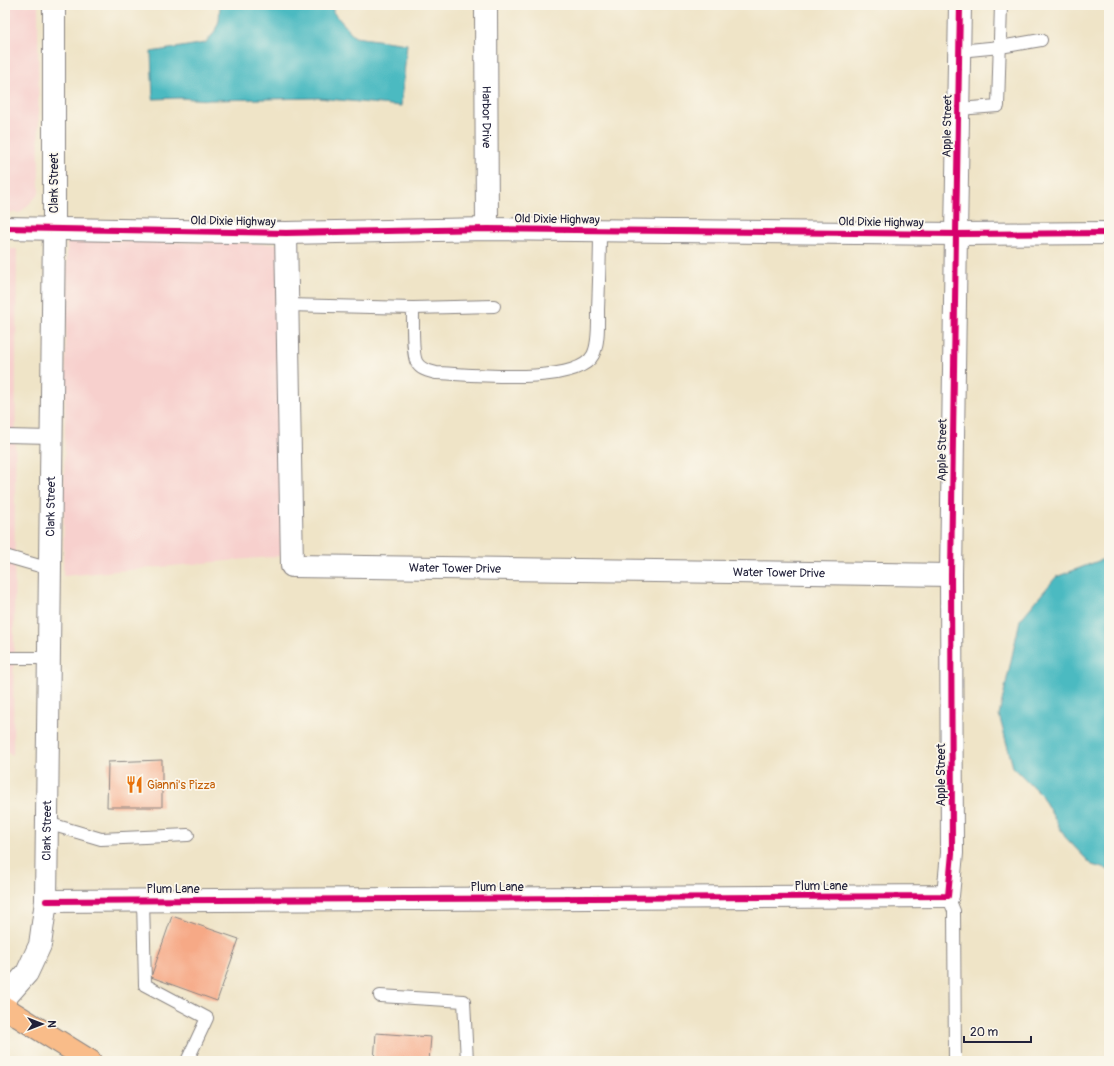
<svg xmlns="http://www.w3.org/2000/svg" width="1114" height="1066" font-family="Pangolin,sans-serif">
	<style>
		.built { fill: #f7d0cd }
		.water { fill: #4bbac1; stroke: #366e7e }
		.building { fill: #f6a986 }
		.lines { fill: none; stroke-linecap: round; stroke-linejoin: round }
		.service-casing { stroke: #888381; stroke-width: 14 }
		.minor-casing { stroke: #888381; stroke-width: 24 }
		.tertiary-casing { stroke: #888381; stroke-width: 24 }
		.trunk-casing { stroke: #888381; stroke-width: 24 }
		.service { stroke: #fff; stroke-width: 12 }
		.minor { stroke: #fff; stroke-width: 22 }
		.tertiary { stroke: #fff; stroke-width: 22 }
		.trunk { stroke: #f9bc89; stroke-width: 22 }
		.cycleway-casing { stroke: #fbf7ec; stroke-width: 8 }
		.cycleway { stroke: #d6006c; stroke-width: 6 }
		.labels { text-anchor: middle; stroke-width: 3.5; stroke-linejoin: round; paint-order: stroke }
		.street-label { font-size: 12px; fill: #22223b; stroke: #fbf7ec }
		.food-label { font-size: 12px; fill: #c56008; stroke: #fbf7ec; text-anchor: start }
	</style>
	<rect width="100%" height="100%" fill="#fbf7ec"/>
	<filter id="ink" filterUnits="userSpaceOnUse"><feTurbulence type="fractalNoise" baseFrequency=".025" numOctaves="2"/><feDisplacementMap in="SourceGraphic" scale="8" xChannelSelector="R" yChannelSelector="G"/><feConvolveMatrix kernelMatrix="1 2 1 2 8 2 1 2 1" color-interpolation-filters="sRGB"/></filter>
	<filter id="wash" filterUnits="userSpaceOnUse"><feTurbulence type="fractalNoise" baseFrequency=".012" numOctaves="4" result="noise"/><feDisplacementMap in="SourceGraphic" scale="16" xChannelSelector="R" yChannelSelector="G"/><feGaussianBlur stdDeviation="0.9" result="paint"/><feColorMatrix in="noise" values="0 0 0 0 0 0 0 0 0 0 0 0 0 0 0 0 0 1.4 0 .05"/><feComposite in="paint" operator="in"/></filter>
	<g filter="url(#wash)">
		<rect width="100%" height="100%" fill="#efe4c7"/>
		<g class="built">
			<polygon points="5,5 38,5 39,194 20,213 5,212"/>
			<polygon points="67,240 290,244 281,556 63,576"/>
			<polygon points="5,249 17,249 13,755 5,751"/>
		</g>
		<g class="water">
			<polygon points="220,5 333,5 333,12 355,37 407,44 401,106 318,98 209,100 179,98 153,99 151,52 205,43 214,33 219,21"/>
			<polygon points="1109,557 1109,870 1092,865 1065,837 1041,795 1013,767 999,715 1020,620 1056,577"/>
		</g>
		<g id="blocks">
			<g class="building">
				<polygon points="162,760 162,807 107,807 108,762"/>
				<polygon points="172,916 239,939 217,1001 151,977"/>
				<polygon points="376,1033 431,1037 429,1061 374,1061"/>
			</g>
		</g>
	</g>
	<g filter="url(#ink)">
		<use href="#blocks" fill-opacity="0" stroke="#888381" stroke-width="1"/>
		<g class="lines">
			<defs>
				<g id="service">
					<polyline points="959,51 1000,47 1041,40"/>
					<polyline points="958,109 998,106 1001,5"/>
					<path d="M 287,305 L 413,308 C 413,318 412,356 417,363 C 421,370 429,371 436,373 C 468,374 577,386 593,355 C 599,344 598,322 598,310 C 599,283 600,257 600,231"/>
					<polyline points="413,308 494,306"/>
					<polyline points="5,436 52,437"/>
					<polyline points="5,556 50,569"/>
					<polyline points="5,658 49,658"/>
					<polyline points="47,823 101,839 188,835"/>
					<polyline points="948,896 954,911 955,1061"/>
					<polyline points="143,900 145,985 207,1018 187,1061"/>
					<polyline points="380,996 464,1001 467,1061"/>
				</g>
				<g id="minor">
					<path id="s1" d="M 486,5 L 487,229"/>
					<path id="s2" d="M 286,233 L 292,566 L 951,575"/>
					<polyline points="46,901 948,896 952,853 951,575 956,234 960,5"/>
				</g>
				<g id="tertiary">
					<polyline points="5,228 286,233 487,229 956,234 1109,233"/>
					<path id="s3" d="M 5,998 L 27,973 L 40,945 L 46,901 L 54,228 L 54,5"/>
				</g>
				<polyline id="trunk" points="5,1008 90,1061"/>
			</defs>
			<use href="#service" class="service-casing"/>
			<use href="#minor" class="minor-casing"/>
			<use href="#tertiary" class="tertiary-casing"/>
			<use href="#trunk" class="trunk-casing"/>
			<use href="#service" class="service"/>
			<use href="#minor" class="minor"/>
			<use href="#tertiary" class="tertiary"/>
			<use href="#trunk" class="trunk"/>
			<defs>
				<g id="cycleway">
					<polyline points="5,228 286,233 487,229 956,234 1109,233"/>
					<polyline points="46,901 948,896 952,853 951,575 956,234 960,5"/>
				</g>
			</defs>
			<use href="#cycleway" class="cycleway-casing"/>
			<use href="#cycleway" class="cycleway"/>
		</g>
	</g>
	<defs>
		<symbol id="restaurant-bare" viewBox="-9 -9 18 18"><path d="M-5-6h1v4h1v-4h1v4h1v-4h1v5L-1.5 .5V6h-2V.5L-5-1ZM5-6V6H3V1.5H1.5Q1.5-4 5-6Z" fill="#e8710a" stroke="#fbf7ec" stroke-width="2.5" paint-order="stroke"/></symbol>
	</defs>
	<g fill-rule="evenodd">
		<use href="#restaurant-bare" x="122" y="772" width="25" height="25"/>
	</g>
	<g class="labels">
		<g class="street-label">
			<text dy="4" stroke="none"><textPath href="#s1" startOffset="112">Harbor Drive</textPath></text>
			<text transform="translate(947 126) rotate(-89)" y="4">Apple Street</text>
			<text transform="translate(54 183) rotate(-90)" y="4">Clark Street</text>
			<text transform="translate(557 219) rotate(1)" y="4">Old Dixie Highway</text>
			<text transform="translate(233 221) rotate(1)" y="4">Old Dixie Highway</text>
			<text transform="translate(881 222) rotate(1)" y="4">Old Dixie Highway</text>
			<text transform="translate(942 450) rotate(-89)" y="4">Apple Street</text>
			<text dy="4" stroke="none"><textPath href="#s3" startOffset="503">Clark Street</textPath></text>
			<text dy="4" stroke="none"><textPath href="#s2" startOffset="496">Water Tower Drive</textPath></text>
			<text dy="4" stroke="none"><textPath href="#s2" startOffset="820">Water Tower Drive</textPath></text>
			<text transform="translate(941 775) rotate(-90)" y="4">Apple Street</text>
			<text dy="4" stroke="none"><textPath href="#s3" startOffset="179">Clark Street</textPath></text>
			<text x="821" y="890">Plum Lane</text>
			<text x="497" y="891">Plum Lane</text>
			<text x="173" y="893">Plum Lane</text>
		</g>
		<g class="food-label">
			<text x="147" y="789">Gianni's Pizza</text>
		</g>
	</g>
	<rect width="1114" height="1066" fill="none" stroke="#fbf7ec" stroke-width="20"/>
	<g transform="translate(42 1024) rotate(90)" stroke="#fbf7ec" stroke-width="3" paint-order="stroke">
	<path d="M0-3L7 15L0 10L-7 15Z" fill="#22223b"/>
	<text y="-6" font-size="11" font-weight="bold" text-anchor="middle" fill="#22223b">N</text>
	</g>
	<path d="M964 1036v6h67v-6" fill="none" stroke="#22223b" stroke-width="2"/>
	<text x="970" y="1036" font-size="12" fill="#22223b" stroke="#fbf7ec" stroke-width="3" paint-order="stroke">20 m</text>
</svg>
